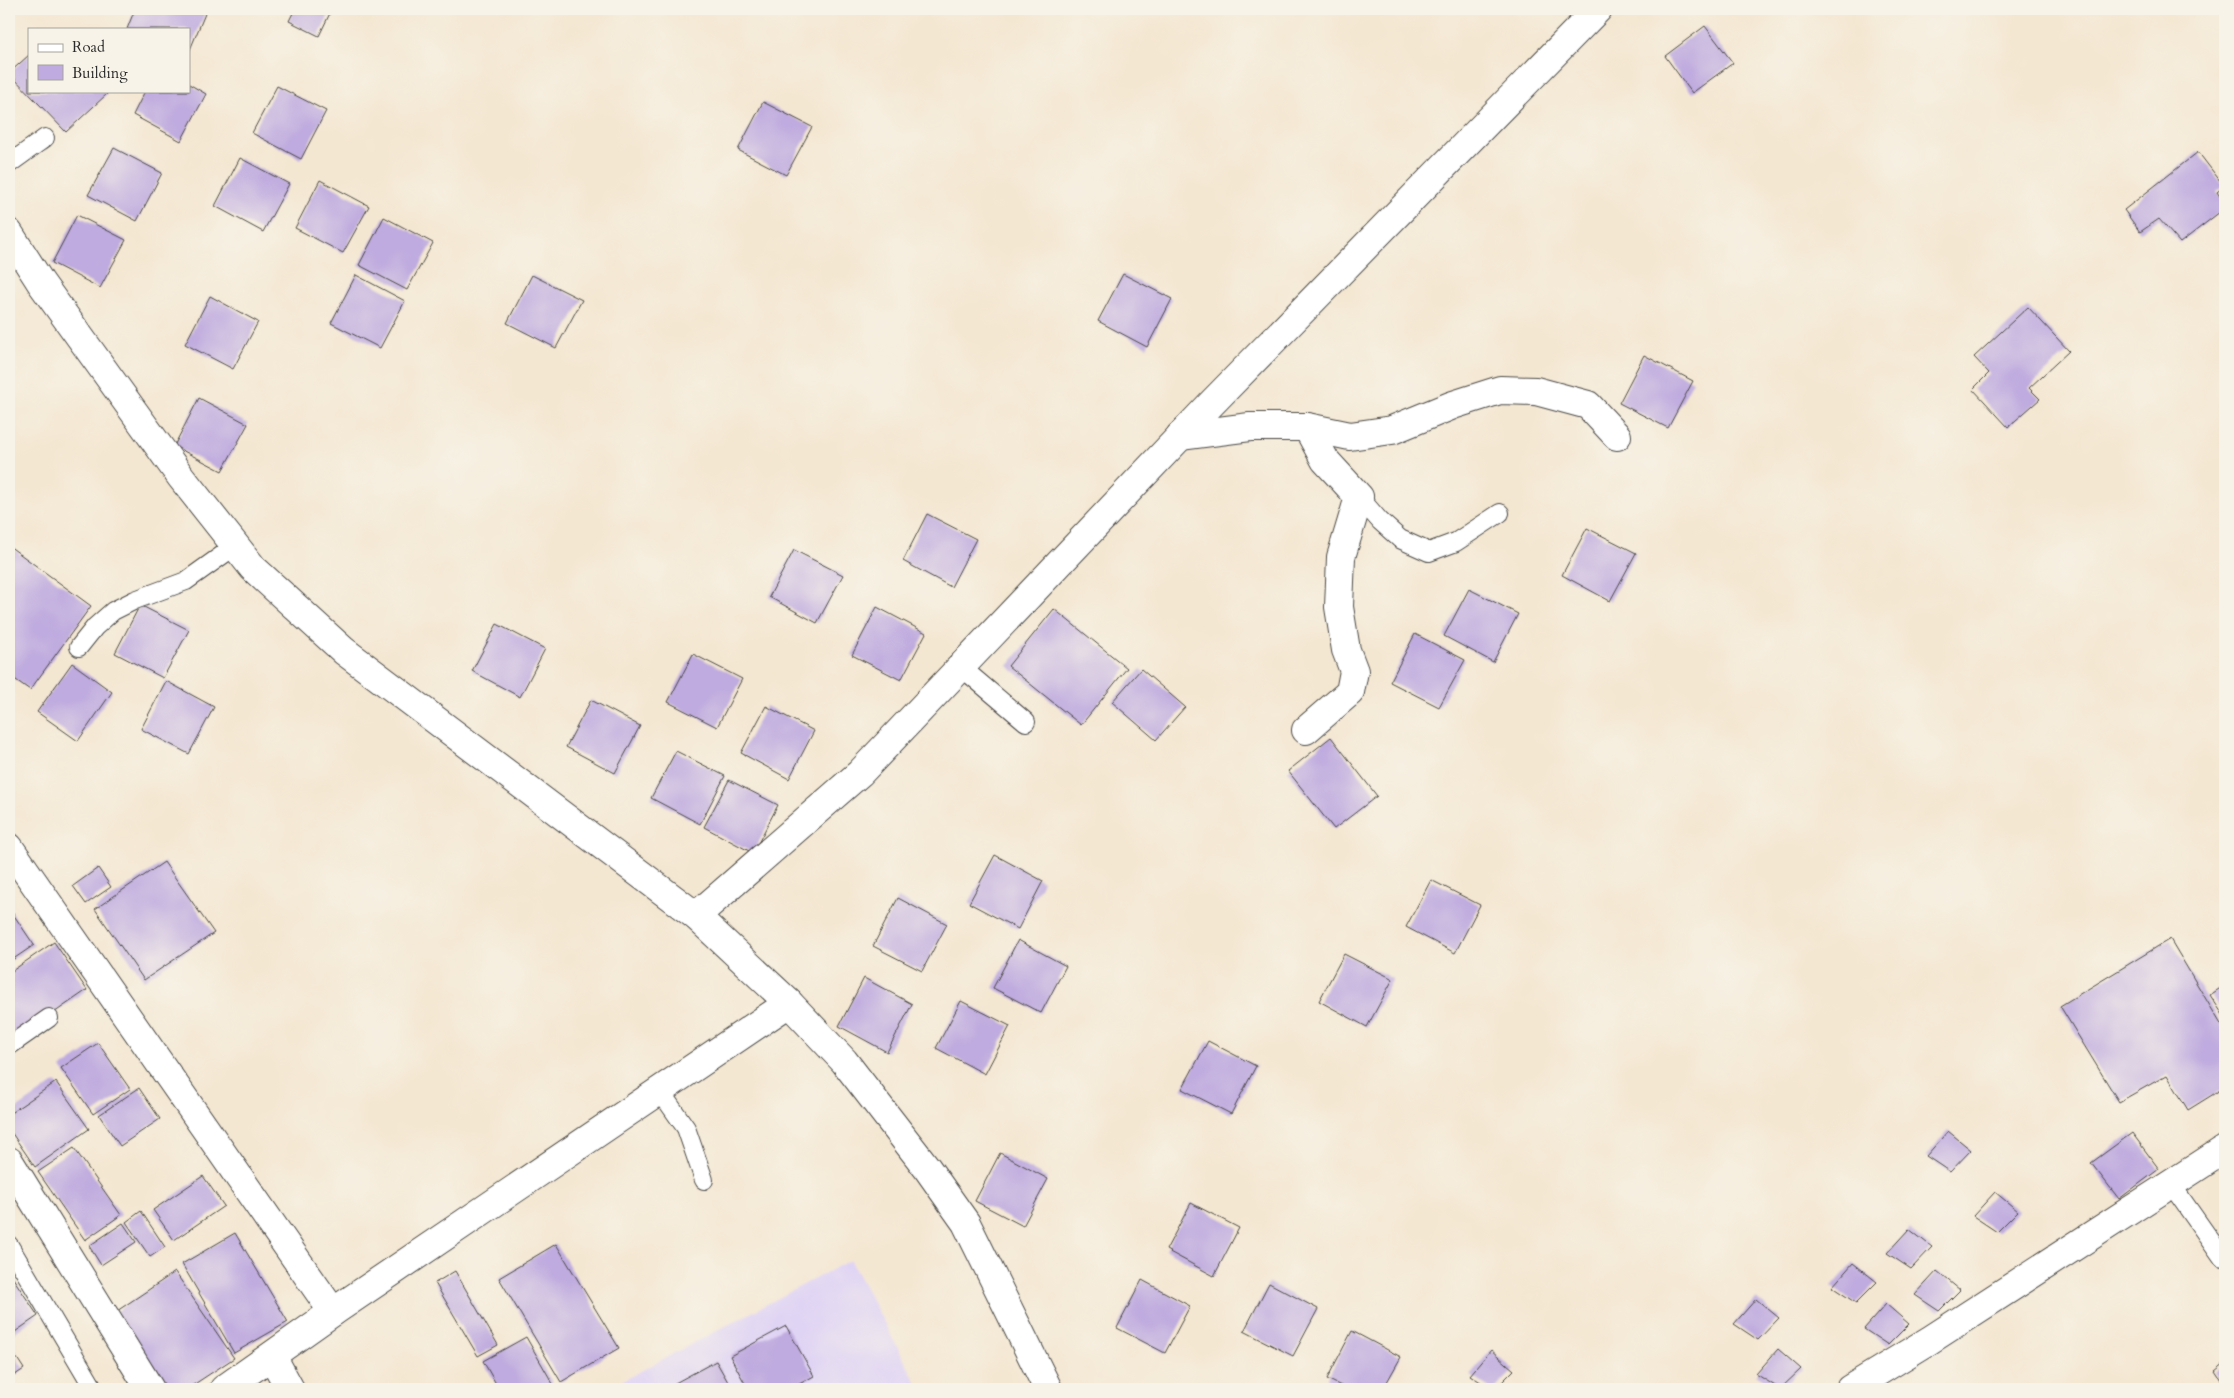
<svg xmlns="http://www.w3.org/2000/svg" width="2234" height="1398" font-family="Cardo,serif">
	<style>
		.built { fill: #e0d4f4 }
		.building { fill: #bfabdf }
		.lines { fill: none; stroke-linecap: round; stroke-linejoin: round }
		.lane-casing { stroke: #494744; stroke-width: 20 }
		.street-casing { stroke: #494744; stroke-width: 30 }
		.lane { stroke: #fff; stroke-width: 18 }
		.street { stroke: #fff; stroke-width: 28 }
	</style>
	<rect width="100%" height="100%" fill="#f7f3e8"/>
	<filter id="ink" filterUnits="userSpaceOnUse"><feTurbulence type="fractalNoise" baseFrequency=".02" numOctaves="2"/><feDisplacementMap in="SourceGraphic" scale="10" xChannelSelector="R" yChannelSelector="G"/><feConvolveMatrix kernelMatrix="1 2 1 2 8 2 1 2 1" color-interpolation-filters="sRGB"/></filter>
	<filter id="wash" filterUnits="userSpaceOnUse"><feTurbulence type="fractalNoise" baseFrequency=".0096" numOctaves="4" result="noise"/><feDisplacementMap in="SourceGraphic" scale="20" xChannelSelector="R" yChannelSelector="G"/><feGaussianBlur stdDeviation="1.12" result="paint"/><feColorMatrix in="noise" values="0 0 0 0 0 0 0 0 0 0 0 0 0 0 0 0 0 1.4 0 .05"/><feComposite in="paint" operator="in"/></filter>
	<g filter="url(#wash)">
		<rect width="100%" height="100%" fill="#f4e7d2"/>
		<polygon class="built" points="850,1260 920,1389 607,1389"/>
		<g id="blocks">
			<g class="building">
				<polygon points="135,9 207,9 189,52 189,29 127,29"/>
				<polygon points="295,9 332,9 319,36 289,21"/>
				<polygon points="1705,26 1733,63 1692,93 1665,56"/>
				<polygon points="29,55 29,91 104,91 107,94 66,132 9,73"/>
				<polygon points="189,84 206,94 181,141 133,115 145,91 189,91"/>
				<polygon points="277,86 326,111 301,159 252,133"/>
				<polygon points="763,102 812,127 786,175 738,150"/>
				<polygon points="114,148 162,173 137,221 88,195"/>
				<polygon points="2198,152 2224,186 2217,192 2225,204 2225,208 2180,243 2159,219 2140,232 2124,210"/>
				<polygon points="240,158 289,184 263,232 215,206"/>
				<polygon points="320,180 369,206 343,253 295,228"/>
				<polygon points="77,215 126,240 100,288 52,263"/>
				<polygon points="384,217 433,243 407,290 359,265"/>
				<polygon points="1123,274 1172,299 1147,347 1098,321"/>
				<polygon points="356,275 405,301 380,348 331,323"/>
				<polygon points="532,275 582,300 556,348 507,323"/>
				<polygon points="210,296 258,322 233,369 185,344"/>
				<polygon points="2028,307 2069,351 2029,388 2040,399 2008,427 1973,389 1989,373 1974,357"/>
				<polygon points="1644,355 1693,381 1668,428 1619,403"/>
				<polygon points="199,398 248,424 222,471 174,446"/>
				<polygon points="927,514 976,539 951,587 903,561"/>
				<polygon points="1587,528 1636,553 1610,601 1562,575"/>
				<polygon points="9,546 91,606 30,690 9,675"/>
				<polygon points="794,550 843,575 817,623 769,597"/>
				<polygon points="1469,589 1518,614 1493,662 1444,636"/>
				<polygon points="140,605 189,630 163,678 115,653"/>
				<polygon points="877,607 926,633 901,680 852,655"/>
				<polygon points="1054,609 1127,668 1081,725 1008,666"/>
				<polygon points="497,624 545,649 520,697 472,671"/>
				<polygon points="1415,634 1465,660 1439,707 1390,682"/>
				<polygon points="693,654 742,679 717,727 668,702"/>
				<polygon points="72,663 112,692 78,741 37,712"/>
				<polygon points="1141,669 1185,707 1156,740 1112,702"/>
				<polygon points="166,681 214,707 189,754 141,729"/>
				<polygon points="591,700 640,726 615,773 566,747"/>
				<polygon points="766,706 814,731 789,779 741,753"/>
				<polygon points="1331,737 1377,796 1334,829 1288,771"/>
				<polygon points="676,751 725,776 700,824 651,798"/>
				<polygon points="729,780 778,805 753,853 704,827"/>
				<polygon points="995,855 1043,881 1018,929 969,903"/>
				<polygon points="164,862 214,933 144,980 95,909"/>
				<polygon points="98,868 111,887 86,904 73,886"/>
				<polygon points="1431,880 1480,905 1455,953 1406,927"/>
				<polygon points="898,898 947,924 922,971 873,946"/>
				<polygon points="9,908 34,945 9,962"/>
				<polygon points="2170,939 2225,1031 2225,1087 2188,1110 2167,1075 2119,1102 2060,1006"/>
				<polygon points="1018,940 1066,966 1041,1013 993,988"/>
				<polygon points="54,942 87,990 9,1044 9,973"/>
				<polygon points="1344,954 1393,979 1367,1027 1319,1001"/>
				<polygon points="864,978 912,1004 887,1052 839,1026"/>
				<polygon points="2225,985 2225,1018 2210,995"/>
				<polygon points="961,1001 1010,1026 985,1074 936,1048"/>
				<polygon points="1208,1041 1256,1066 1231,1114 1182,1089"/>
				<polygon points="98,1043 130,1089 93,1114 61,1068"/>
				<polygon points="56,1082 89,1129 35,1167 9,1129 9,1114"/>
				<polygon points="139,1088 160,1119 120,1146 99,1115"/>
				<polygon points="1948,1131 1971,1150 1950,1172 1926,1156"/>
				<polygon points="2132,1133 2159,1169 2119,1199 2091,1163"/>
				<polygon points="74,1148 121,1215 85,1240 38,1172"/>
				<polygon points="1000,1153 1048,1179 1023,1226 975,1201"/>
				<polygon points="203,1176 224,1206 174,1240 153,1210"/>
				<polygon points="1995,1192 2018,1211 1997,1232 1973,1216"/>
				<polygon points="1191,1203 1239,1228 1214,1276 1166,1250"/>
				<polygon points="141,1211 165,1247 150,1257 126,1222"/>
				<polygon points="123,1223 136,1242 101,1265 89,1246"/>
				<polygon points="1909,1229 1932,1247 1911,1269 1887,1253"/>
				<polygon points="235,1233 288,1322 234,1353 182,1264"/>
				<polygon points="556,1244 619,1348 561,1382 499,1278"/>
				<polygon points="1853,1263 1877,1282 1856,1303 1832,1287"/>
				<polygon points="455,1271 498,1345 478,1356 435,1283"/>
				<polygon points="1937,1271 1960,1290 1939,1311 1915,1295"/>
				<polygon points="9,1272 38,1316 9,1336"/>
				<polygon points="175,1272 234,1358 187,1389 163,1389 111,1315"/>
				<polygon points="1142,1280 1190,1306 1165,1353 1117,1328"/>
				<polygon points="1269,1283 1318,1309 1293,1356 1244,1331"/>
				<polygon points="1756,1299 1779,1318 1758,1340 1734,1324"/>
				<polygon points="1886,1304 1909,1324 1888,1345 1864,1329"/>
				<polygon points="786,1326 814,1376 790,1389 748,1389 730,1356"/>
				<polygon points="1352,1331 1401,1357 1383,1389 1347,1389 1327,1379"/>
				<polygon points="526,1337 553,1384 545,1389 499,1389 483,1361"/>
				<polygon points="9,1346 24,1369 9,1379"/>
				<polygon points="1778,1349 1801,1369 1780,1389 1756,1374"/>
				<polygon points="1491,1350 1514,1370 1495,1389 1491,1389 1470,1375"/>
				<polygon points="716,1361 732,1389 664,1389"/>
				<polygon points="2225,1363 2225,1386 2215,1371"/>
			</g>
		</g>
	</g>
	<g filter="url(#ink)">
		<use href="#blocks" fill-opacity="0" stroke="#494744" stroke-width="1"/>
		<g class="lines">
			<defs>
				<g id="lane">
					<polyline points="9,164 45,138"/>
					<polyline points="1359,497 1380,521 1400,539 1429,552 1456,542 1500,513"/>
					<polyline points="79,647 95,627 113,611 135,600 186,581 235,546"/>
					<polyline points="961,667 1026,722"/>
					<polyline points="9,1046 49,1018"/>
					<polyline points="660,1091 686,1128 704,1180"/>
					<polyline points="2171,1184 2223,1258"/>
					<polyline points="9,1245 94,1389"/>
				</g>
				<g id="street">
					<polyline points="9,233 41,283 181,477 253,568 344,651 696,916 789,1003 844,1061 927,1168 966,1223 1048,1389"/>
					<polyline points="1180,436 1250,427 1307,427 1350,436 1392,430 1453,405 1500,390 1536,391 1588,405 1617,436"/>
					<polyline points="1306,730 1350,692 1354,671 1346,650 1339,607 1341,557 1359,497 1325,460 1307,427"/>
					<polyline points="9,847 333,1312"/>
					<polyline points="696,916 860,773 1210,405 1598,9"/>
					<polyline points="9,1161 150,1389"/>
					<polyline points="272,1356 290,1389"/>
					<polyline points="224,1389 333,1312 789,1003"/>
					<polyline points="1850,1389 1930,1340 2225,1149"/>
				</g>
			</defs>
			<use href="#lane" class="lane-casing"/>
			<use href="#street" class="street-casing"/>
			<use href="#lane" class="lane"/>
			<use href="#street" class="street"/>
		</g>
	</g>
	<rect width="2234" height="1398" fill="none" stroke="#f7f3e8" stroke-width="30"/>
	<rect x="28" y="28" width="162" height="65" fill="#f7f3e8" stroke="#a5a39c"/>
	<rect x="38" y="44" width="25" height="8" fill="#ffffff" stroke="#a5a39c"/>
	<text x="72" y="52" font-size="15" fill="#2b2b2b">Road</text>
	<rect x="38" y="65" width="25" height="15" fill="#bfabdf" stroke="#a5a39c"/>
	<text x="72" y="78" font-size="15" fill="#2b2b2b">Building</text>
</svg>
